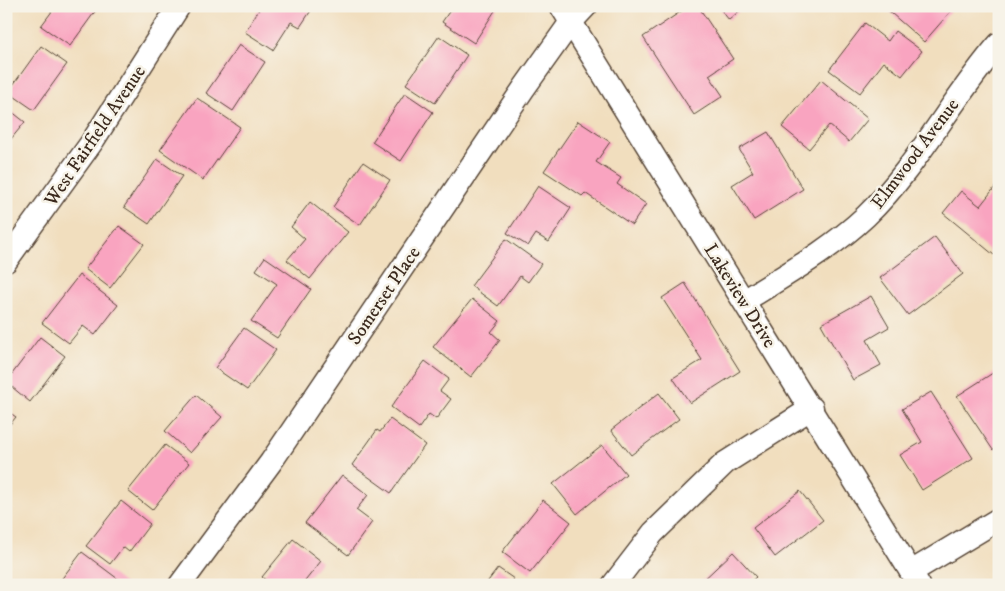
<svg xmlns="http://www.w3.org/2000/svg" width="1005" height="591" font-family="'IM FELL DW Pica',serif">
	<style>
		.building { fill: #f9a4c0 }
		.lines { fill: none; stroke-linecap: round; stroke-linejoin: round }
		.minor-casing { stroke: #564536; stroke-width: 25 }
		.minor { stroke: #fff; stroke-width: 22 }
		.labels { text-anchor: middle; stroke-width: 5; stroke-linejoin: round; paint-order: stroke }
		.street-label { font-size: 19px; fill: #3b2a1e; stroke: #f7f3e8 }
	</style>
	<rect width="100%" height="100%" fill="#f7f3e8"/>
	<filter id="ink" filterUnits="userSpaceOnUse"><feTurbulence type="fractalNoise" baseFrequency=".02" numOctaves="2"/><feDisplacementMap in="SourceGraphic" scale="10" xChannelSelector="R" yChannelSelector="G"/><feConvolveMatrix kernelMatrix="1 2 1 2 8 2 1 2 1" color-interpolation-filters="sRGB"/></filter>
	<filter id="wash" filterUnits="userSpaceOnUse"><feTurbulence type="fractalNoise" baseFrequency=".0096" numOctaves="4" result="noise"/><feDisplacementMap in="SourceGraphic" scale="20" xChannelSelector="R" yChannelSelector="G"/><feGaussianBlur stdDeviation="1.12" result="paint"/><feColorMatrix in="noise" values="0 0 0 0 0 0 0 0 0 0 0 0 0 0 0 0 0 1.4 0 .05"/><feComposite in="paint" operator="in"/></filter>
	<g filter="url(#wash)">
		<rect width="100%" height="100%" fill="#f1debe"/>
		<g id="blocks">
			<g class="building">
				<polygon points="56,6 99,6 70,46 41,26"/>
				<polygon points="261,6 314,6 300,27 291,22 273,50 245,32"/>
				<polygon points="453,6 498,6 474,43 442,22"/>
				<polygon points="689,6 698,6 733,59 709,75 723,96 694,115 643,37"/>
				<polygon points="718,6 745,6 729,20"/>
				<polygon points="883,6 946,6 951,11 924,42"/>
				<polygon points="865,23 888,41 895,31 922,51 902,76 884,62 860,93 829,70"/>
				<polygon points="439,36 467,55 435,103 406,84"/>
				<polygon points="239,45 265,62 233,111 206,93"/>
				<polygon points="41,46 67,64 34,110 8,92"/>
				<polygon points="821,80 868,119 849,142 829,125 809,149 782,127"/>
				<polygon points="405,93 433,112 401,161 372,142"/>
				<polygon points="197,98 240,127 203,180 160,150"/>
				<polygon points="6,107 25,122 6,145"/>
				<polygon points="578,121 610,142 596,162 621,178 617,184 646,204 632,225 585,193 582,196 544,171"/>
				<polygon points="768,132 803,189 754,220 732,185 753,172 739,149"/>
				<polygon points="157,159 182,176 149,224 124,207"/>
				<polygon points="363,162 390,180 360,225 333,207"/>
				<polygon points="999,182 999,248 994,255 943,213 961,191 980,206"/>
				<polygon points="538,186 571,208 549,242 536,234 528,246 507,233"/>
				<polygon points="310,202 348,232 310,279 287,260 305,239 291,227"/>
				<polygon points="119,226 144,244 110,288 85,269"/>
				<polygon points="935,237 963,274 908,315 880,278"/>
				<polygon points="506,239 541,264 528,282 520,276 498,306 471,286"/>
				<polygon points="265,257 311,289 277,338 251,321 277,284 256,270"/>
				<polygon points="79,275 118,305 95,335 83,326 69,343 42,323"/>
				<polygon points="685,283 740,371 690,403 673,378 702,360 662,298"/>
				<polygon points="871,296 889,327 867,340 881,365 853,380 821,324"/>
				<polygon points="472,299 500,321 491,332 500,340 471,377 433,347"/>
				<polygon points="244,328 276,350 247,390 215,368"/>
				<polygon points="40,337 65,356 30,402 6,382"/>
				<polygon points="425,361 449,379 440,391 451,399 436,419 429,414 419,428 391,407"/>
				<polygon points="999,369 999,446 993,450 957,396"/>
				<polygon points="931,392 973,458 922,490 900,455 922,442 902,409"/>
				<polygon points="659,393 679,419 631,455 611,430"/>
				<polygon points="196,395 222,417 190,453 165,431"/>
				<polygon points="6,410 16,417 6,429"/>
				<polygon points="390,419 425,445 391,493 352,465 377,430 380,432"/>
				<polygon points="165,445 189,463 152,510 128,491"/>
				<polygon points="602,445 626,474 577,514 553,484"/>
				<polygon points="342,475 368,495 356,510 372,522 348,555 305,523"/>
				<polygon points="800,491 823,520 775,557 753,528"/>
				<polygon points="543,500 571,522 530,573 502,552"/>
				<polygon points="121,501 150,524 129,552 123,547 110,564 86,546"/>
				<polygon points="293,539 321,561 302,585 271,585 262,577"/>
				<polygon points="82,552 126,585 57,585"/>
				<polygon points="733,552 756,577 747,585 698,585"/>
				<polygon points="498,568 514,579 509,585 485,585"/>
			</g>
		</g>
	</g>
	<g filter="url(#ink)">
		<use href="#blocks" fill-opacity="0" stroke="#564536" stroke-width="1"/>
		<g class="lines">
			<defs>
				<g id="minor">
					<polyline points="561,6 919,585"/>
					<polyline points="6,261 92,142 179,6"/>
					<path d="M 744,301 C 785,275 830,250 866,216 C 918,166 951,99 999,44"/>
					<polyline points="911,572 999,519"/>
					<polyline points="180,585 271,462 524,88 571,22 586,6"/>
					<polyline points="613,585 653,533 725,463 812,408"/>
				</g>
			</defs>
			<use href="#minor" class="minor-casing"/>
			<use href="#minor" class="minor"/>
		</g>
	</g>
	<g class="labels">
		<g class="street-label">
			<text transform="translate(94 135) rotate(-56)" y="7">West Fairfield Avenue</text>
			<text transform="translate(914 153) rotate(-53)" y="7">Elmwood Avenue</text>
			<text transform="translate(383 295) rotate(-56)" y="7">Somerset Place</text>
			<text transform="translate(741 295) rotate(58)" y="7">Lakeview Drive</text>
		</g>
	</g>
	<rect width="1005" height="591" fill="none" stroke="#f7f3e8" stroke-width="25"/>
</svg>
